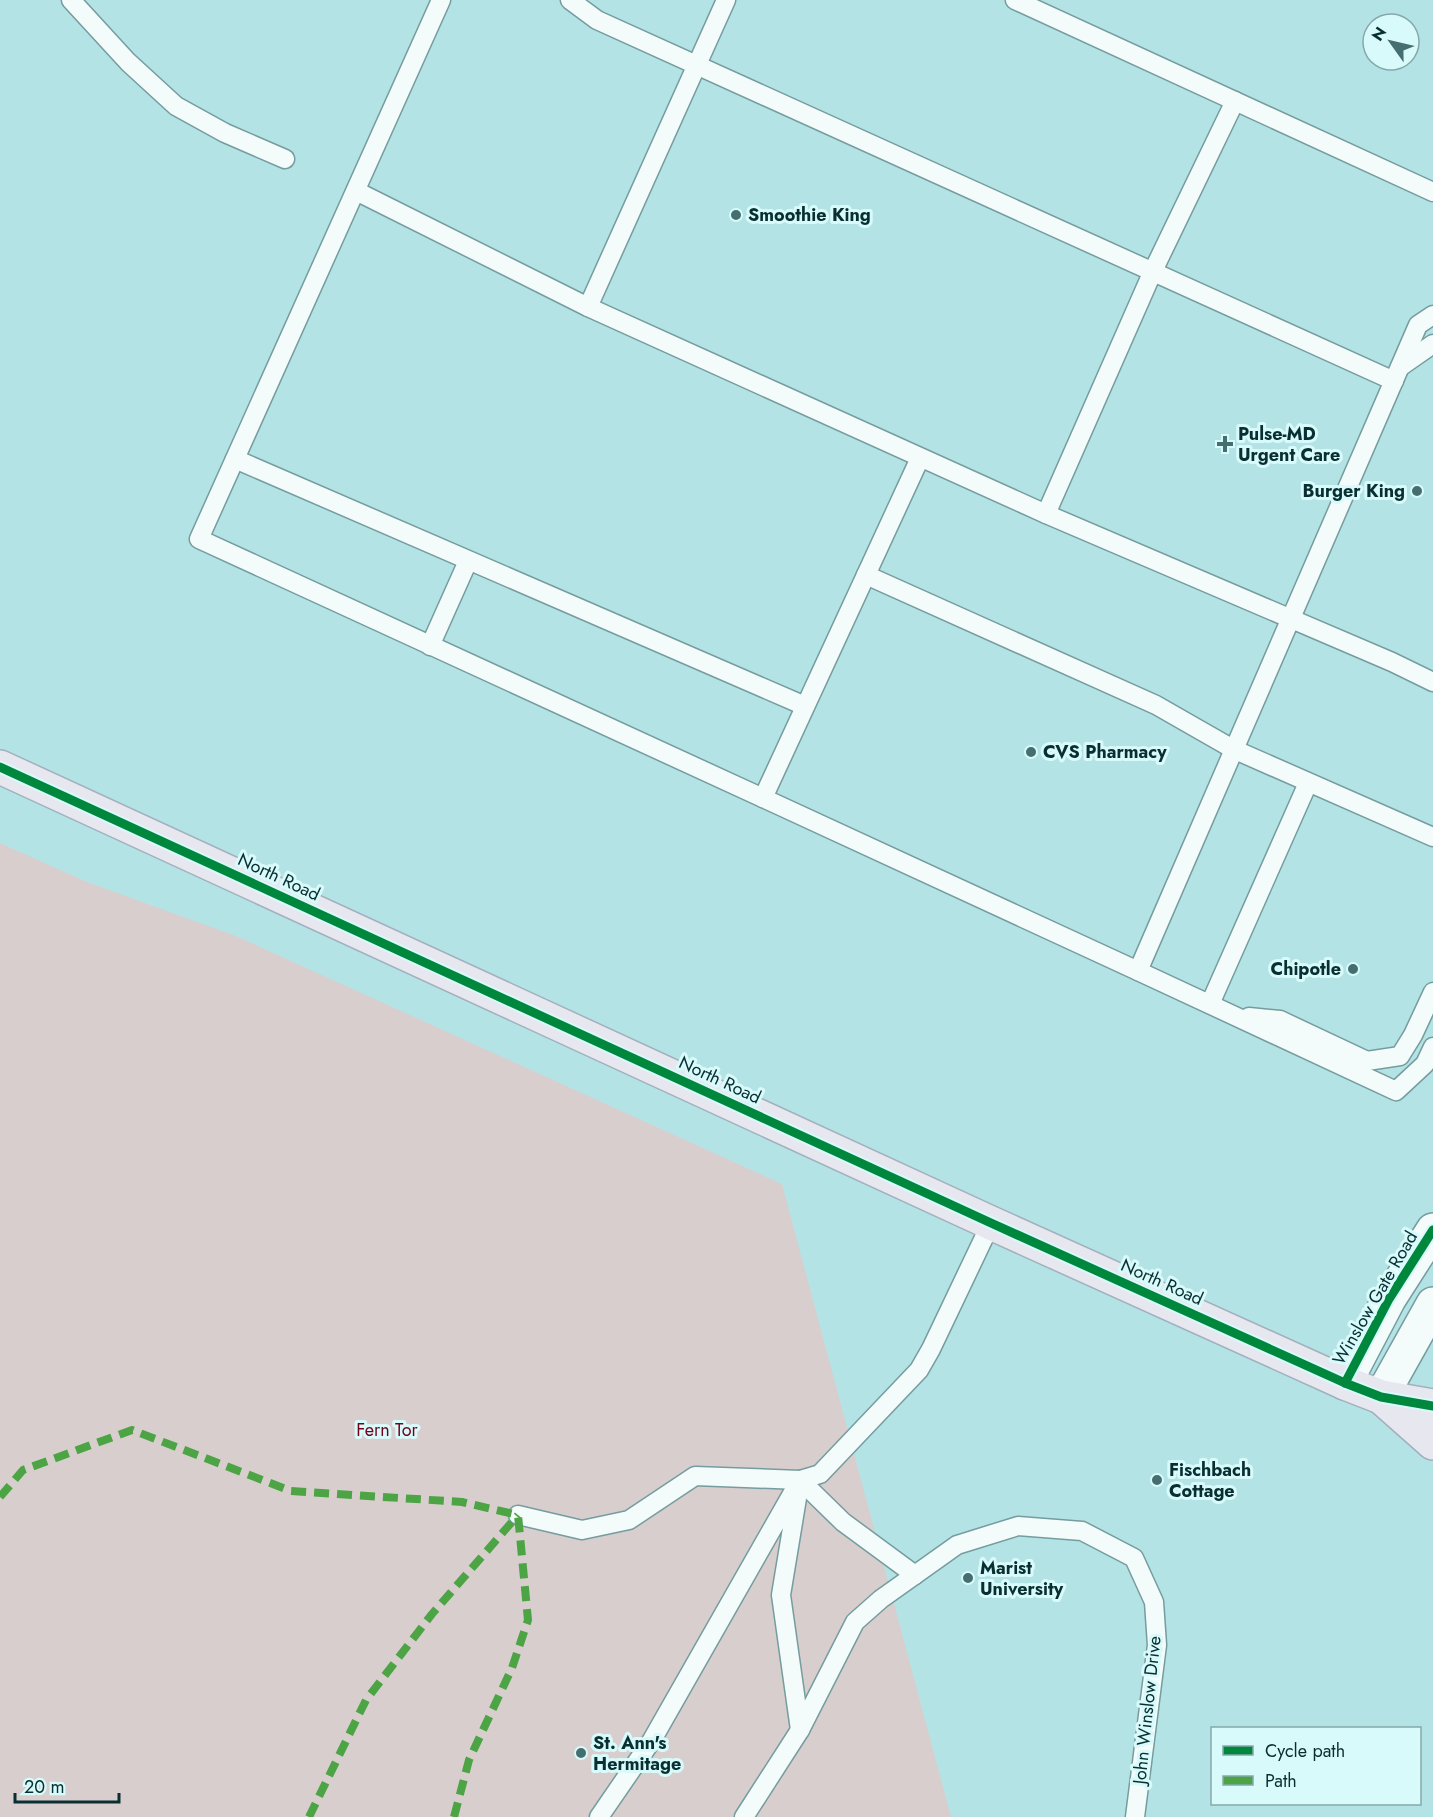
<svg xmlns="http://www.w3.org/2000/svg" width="1433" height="1817" font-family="Jost,sans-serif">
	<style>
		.green { fill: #d8cece }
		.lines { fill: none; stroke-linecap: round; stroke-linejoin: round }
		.service-casing { stroke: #759c9e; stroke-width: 21 }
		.minor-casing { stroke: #759c9e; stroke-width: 36 }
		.trunk-casing { stroke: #a2b0be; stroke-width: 36 }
		.service { stroke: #f4fbfb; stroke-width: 18 }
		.minor { stroke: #f4fbfb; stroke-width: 33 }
		.trunk { stroke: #e7e7f0; stroke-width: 33 }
		.quiet { stroke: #4ca444; stroke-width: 8; stroke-dasharray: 15 8; stroke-linecap: butt }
		.cycleway-casing { stroke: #d9fafb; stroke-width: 13 }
		.cycleway { stroke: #00873e; stroke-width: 9 }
		.poi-dot { fill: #446e70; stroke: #d9fafb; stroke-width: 2 }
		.labels { text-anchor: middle; stroke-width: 6; stroke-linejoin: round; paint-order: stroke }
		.poi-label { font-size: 18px; font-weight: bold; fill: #082f31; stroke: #d9fafb; text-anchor: start }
		.street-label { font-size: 18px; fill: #082f31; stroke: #d9fafb }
		.park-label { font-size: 18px; fill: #71031b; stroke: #d9fafb }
	</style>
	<rect width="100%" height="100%" fill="#b4e3e5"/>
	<polygon class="green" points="0,843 87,882 236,936 782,1184 951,1817 0,1817"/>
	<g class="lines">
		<defs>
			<g id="service">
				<polyline points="71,0 128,62 176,106 225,133 285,159"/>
				<polyline points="441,0 199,539 763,798"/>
				<polyline points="570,0 597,20 1394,381"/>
				<polyline points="1015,0 1433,192"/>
				<polyline points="356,191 588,307 1046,514 1392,662 1433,682"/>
				<polyline points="588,307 726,0"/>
				<polyline points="1433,315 1418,325 1138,971 1396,1091 1425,1064 1433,1047"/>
				<polyline points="1400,367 1433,344"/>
				<polyline points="920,458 763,798 1138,971"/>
				<polyline points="235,459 805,706"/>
				<polyline points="1046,514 1153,271 1235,101"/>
				<polyline points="866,575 1156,705 1233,749 1433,837"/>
				<polyline points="430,646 468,561"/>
				<polyline points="1210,1004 1308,783"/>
				<polyline points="1249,1017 1280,1020 1367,1061 1400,1056 1413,1035 1433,992"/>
				<polyline points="800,1480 843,1522 915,1575"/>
				<polyline points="518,1515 582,1530 629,1520 695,1476 800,1480 820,1474 919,1370 931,1349 991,1223"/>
				<polyline points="599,1817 652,1740 800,1480 781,1595 800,1730"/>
				<polyline points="744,1817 800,1730 855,1622 881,1599 957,1545 1018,1526 1082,1531 1134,1558 1154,1602 1157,1645 1135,1817"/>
			</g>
			<g id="minor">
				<polyline points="1345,1383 1389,1299 1433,1230"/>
				<polyline points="1381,1397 1433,1304"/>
			</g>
			<g id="trunk">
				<polyline points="0,767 991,1223 1345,1383 1381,1397 1433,1406"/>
				<polyline points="1381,1397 1433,1443"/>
			</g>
		</defs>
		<use href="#service" class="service-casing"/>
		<use href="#minor" class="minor-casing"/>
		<use href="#trunk" class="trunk-casing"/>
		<use href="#service" class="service"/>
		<use href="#minor" class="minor"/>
		<use href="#trunk" class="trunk"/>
		<g class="quiet">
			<polyline points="0,1497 23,1470 132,1430 291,1491 462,1502 518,1515"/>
			<polyline points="309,1817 366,1700 432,1614 518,1515"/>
			<polyline points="454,1817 469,1760 512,1668 528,1620 518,1515"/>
		</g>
		<defs>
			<g id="cycleway">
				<polyline points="0,767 991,1223 1345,1383 1381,1397 1433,1406"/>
				<polyline points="1345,1383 1389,1299 1433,1230"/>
			</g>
		</defs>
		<use href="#cycleway" class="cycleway-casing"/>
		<use href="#cycleway" class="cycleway"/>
	</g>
	<g class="poi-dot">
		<circle cx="736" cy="215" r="6"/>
		<path d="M1222 435h6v6h6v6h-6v6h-6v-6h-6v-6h6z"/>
		<circle cx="1417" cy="491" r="6"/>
		<circle cx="1031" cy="752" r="6"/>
		<circle cx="1353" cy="969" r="6"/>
		<circle cx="1157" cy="1480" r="6"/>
		<circle cx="968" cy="1578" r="6"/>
		<circle cx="581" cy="1753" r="6"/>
	</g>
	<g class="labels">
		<g class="poi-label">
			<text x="748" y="221">Smoothie King</text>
			<text x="1238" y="440">Pulse-MD<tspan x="1238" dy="21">Urgent Care</tspan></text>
			<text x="1405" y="497" text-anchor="end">Burger King</text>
			<text x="1043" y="758">CVS Pharmacy</text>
			<text x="1341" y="975" text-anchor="end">Chipotle</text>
			<text x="1169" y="1476">Fischbach<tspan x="1169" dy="21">Cottage</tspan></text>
			<text x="980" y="1574">Marist<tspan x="980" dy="21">University</tspan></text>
			<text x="593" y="1749">St. Ann's<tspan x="593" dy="21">Hermitage</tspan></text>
		</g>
		<g class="street-label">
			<text transform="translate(279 877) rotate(25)" y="6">North Road</text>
			<text transform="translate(720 1080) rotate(25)" y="6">North Road</text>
			<text transform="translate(1162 1282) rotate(24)" y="6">North Road</text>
			<text transform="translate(1375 1298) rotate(-60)" y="6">Winslow Gate Road</text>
			<text transform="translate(1147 1710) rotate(-84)" y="6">John Winslow Drive</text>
		</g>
		<g class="park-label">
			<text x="387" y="1436">Fern Tor</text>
		</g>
	</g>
	<rect x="1211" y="1727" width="210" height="78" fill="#d9fafb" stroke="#85a9aa" stroke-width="1.5"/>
	<rect x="1223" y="1746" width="30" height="9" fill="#00873e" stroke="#85a9aa" stroke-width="1.5"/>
	<text x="1265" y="1757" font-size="18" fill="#082f31">Cycle path</text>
	<rect x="1223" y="1776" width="30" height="9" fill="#4ca444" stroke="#85a9aa" stroke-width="1.5"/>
	<text x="1265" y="1787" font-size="18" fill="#082f31">Path</text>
	<g transform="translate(1391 42) rotate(304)"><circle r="28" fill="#d9fafb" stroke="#85a9aa" stroke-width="1.5"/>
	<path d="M0-4.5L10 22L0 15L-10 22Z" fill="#446e70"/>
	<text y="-9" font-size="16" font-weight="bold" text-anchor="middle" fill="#082f31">N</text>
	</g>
	<path d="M15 1793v9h104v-9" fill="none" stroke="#082f31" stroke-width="3"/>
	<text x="24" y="1793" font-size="18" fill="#082f31" stroke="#d9fafb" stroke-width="4.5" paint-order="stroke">20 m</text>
</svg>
